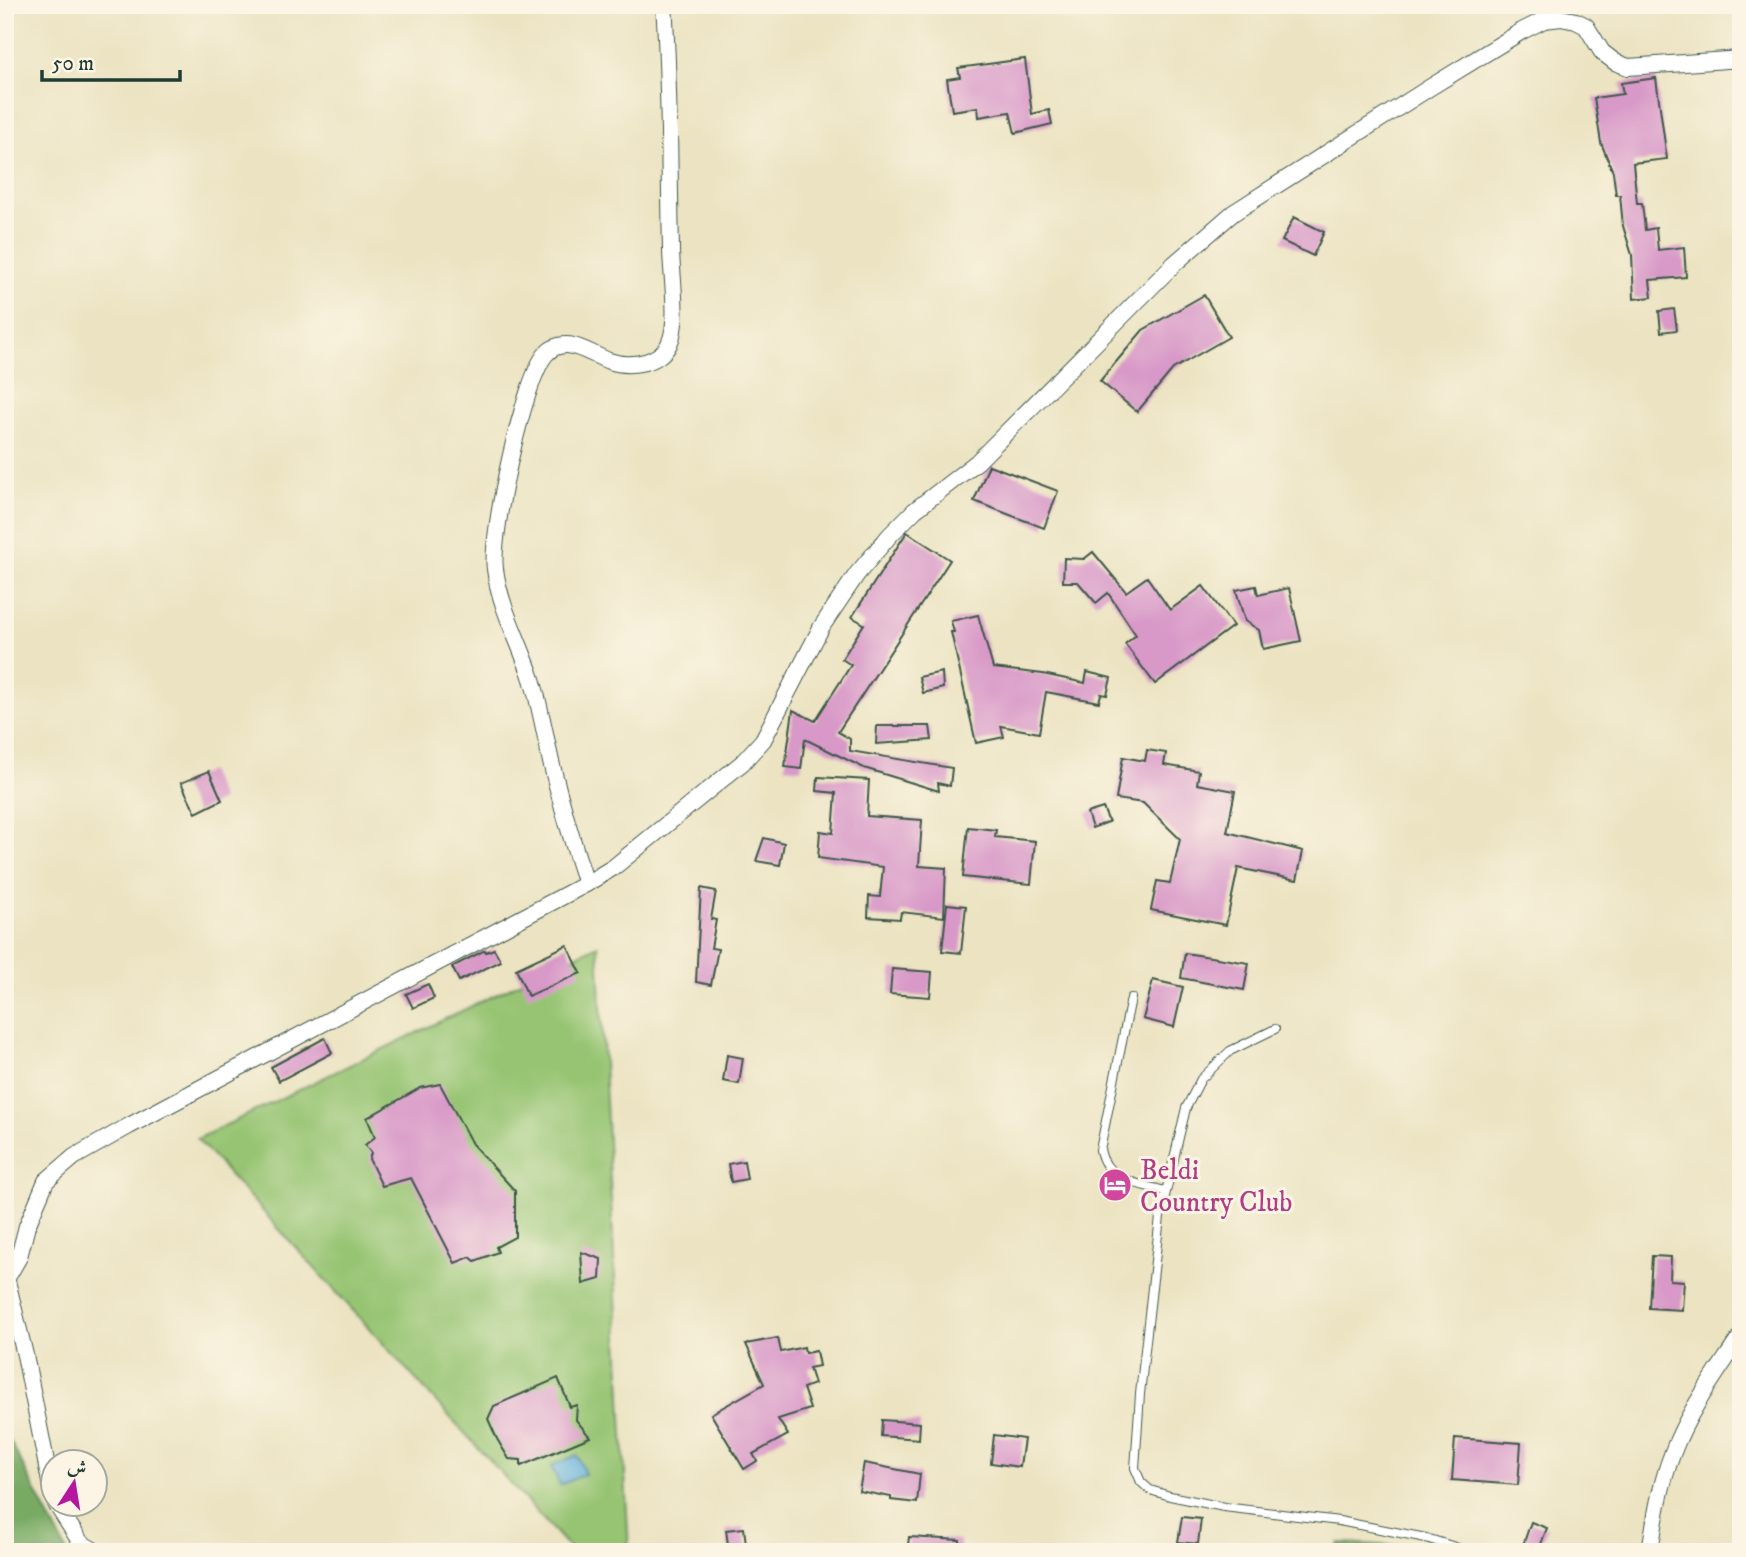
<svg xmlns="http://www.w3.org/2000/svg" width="1746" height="1557" font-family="'IM FELL DW Pica',Amiri,serif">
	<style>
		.green { fill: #96c472; stroke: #5a8053; stroke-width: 2 }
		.forest { fill: #78aa64; stroke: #4c744c; stroke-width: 2 }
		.water { fill: #62b2dd; stroke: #407888; stroke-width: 2 }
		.building { fill: #d899c8 }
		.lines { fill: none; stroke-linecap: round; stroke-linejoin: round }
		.lane-casing { stroke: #3e5649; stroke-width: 10 }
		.street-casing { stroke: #3e5649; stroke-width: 18 }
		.lane { stroke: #fff; stroke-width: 8 }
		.street { stroke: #fff; stroke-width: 16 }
		.labels { text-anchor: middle; stroke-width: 6; stroke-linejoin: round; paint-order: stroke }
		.hotel-label { font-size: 28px; fill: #b23c85; stroke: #fcf5e5; text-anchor: start }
	</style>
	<rect width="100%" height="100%" fill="#fcf5e5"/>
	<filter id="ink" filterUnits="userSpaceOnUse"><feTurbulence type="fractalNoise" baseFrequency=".0143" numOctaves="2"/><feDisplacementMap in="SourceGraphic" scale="14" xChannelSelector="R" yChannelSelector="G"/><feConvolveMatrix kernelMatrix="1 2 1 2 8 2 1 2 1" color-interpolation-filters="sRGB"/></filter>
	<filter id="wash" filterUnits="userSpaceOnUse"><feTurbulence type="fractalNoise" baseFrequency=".00686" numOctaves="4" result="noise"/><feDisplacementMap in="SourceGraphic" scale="28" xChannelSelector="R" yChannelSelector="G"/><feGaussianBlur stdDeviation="1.57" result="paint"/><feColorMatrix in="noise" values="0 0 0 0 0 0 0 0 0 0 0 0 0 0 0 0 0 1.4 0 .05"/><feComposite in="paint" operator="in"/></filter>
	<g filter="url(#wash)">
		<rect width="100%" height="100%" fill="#ebe3c1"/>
		<polygon class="green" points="598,945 629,1552 573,1552 197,1139"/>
		<g class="forest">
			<polygon points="9,1439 67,1552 5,1552 5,1440"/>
			<polygon points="1339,1543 1402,1546 1424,1552 1336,1552"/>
		</g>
		<polygon class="water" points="577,1455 585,1474 560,1485 551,1466"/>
		<g id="blocks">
			<g class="building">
				<polygon points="1025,59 1032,114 1049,110 1052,124 1015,133 1010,112 979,117 978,107 952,111 947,79 960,77 958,68"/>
				<polygon points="1656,78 1667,159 1633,163 1637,203 1642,203 1645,230 1656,228 1658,250 1684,247 1686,277 1650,280 1652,297 1634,299 1632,255 1623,226 1620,195 1616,195 1613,172 1601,143 1594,98 1623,94 1621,83"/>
				<polygon points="1294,217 1324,232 1313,256 1282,241"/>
				<polygon points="1204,295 1229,337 1173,369 1137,412 1100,381 1143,330"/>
				<polygon points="1674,309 1677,330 1661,332 1659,311"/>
				<polygon points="989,465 1058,491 1044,528 974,501"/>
				<polygon points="907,532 950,560 838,732 850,739 850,751 952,768 950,786 938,783 939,791 864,768 805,739 801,769 785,767 793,710 815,721 851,665 842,659 864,624 852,617"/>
				<polygon points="1093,552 1126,592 1147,577 1170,610 1203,586 1233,626 1155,684 1125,644 1136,635 1108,593 1096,603 1078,582 1063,582 1064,558 1084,559"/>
				<polygon points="1256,586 1258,595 1289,588 1301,641 1263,649 1259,630 1245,621 1236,590"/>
				<polygon points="978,615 993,668 1043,674 1085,683 1087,672 1111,678 1107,695 1101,694 1099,702 1046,692 1039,733 1001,726 1004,737 976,743 951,632 954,632 951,621"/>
				<polygon points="942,672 943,688 923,693 919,677"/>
				<polygon points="877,726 930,726 932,740 876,744"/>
				<polygon points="1147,750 1166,753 1164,765 1199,771 1197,784 1235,791 1227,832 1303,851 1297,880 1238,868 1226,925 1151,910 1157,881 1170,883 1180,839 1143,803 1116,799 1123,757 1145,761"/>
				<polygon points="209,771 222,800 196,813 181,783"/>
				<polygon points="818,777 869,780 867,816 922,820 919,866 946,868 944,917 901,912 900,919 868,917 869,896 880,897 883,867 818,858 820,831 833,833 836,793 817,791"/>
				<polygon points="1103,808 1109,822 1092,828 1087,813"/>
				<polygon points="968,827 996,830 995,837 1035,841 1031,884 963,877"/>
				<polygon points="764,838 784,843 780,865 756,861"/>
				<polygon points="701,888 716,891 711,919 716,920 711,948 718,949 711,985 696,982"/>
				<polygon points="947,904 966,906 961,953 942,951"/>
				<polygon points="567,945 581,973 528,996 516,969"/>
				<polygon points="494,949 501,961 459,981 452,967 485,950 486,952"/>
				<polygon points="1185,953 1249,963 1244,990 1181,978"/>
				<polygon points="892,969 932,972 930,997 890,994"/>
				<polygon points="1153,980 1183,987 1174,1027 1143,1019"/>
				<polygon points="428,984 434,998 413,1008 406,994"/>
				<polygon points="325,1038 332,1053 279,1081 271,1067"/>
				<polygon points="727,1055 743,1058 739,1084 723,1081"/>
				<polygon points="440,1084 472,1144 515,1191 515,1237 496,1247 498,1252 475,1261 470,1257 455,1263 411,1178 382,1186 369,1159 371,1153 365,1145 375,1137 367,1118 420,1088"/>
				<polygon points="744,1161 747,1179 731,1182 728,1164"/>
				<polygon points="581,1252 601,1259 600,1279 583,1284"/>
				<polygon points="1652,1256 1671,1257 1670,1280 1684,1281 1682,1310 1649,1308"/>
				<polygon points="778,1338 781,1352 804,1347 805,1353 816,1351 819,1366 809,1368 814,1384 803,1388 810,1409 778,1419 788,1435 753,1454 757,1461 744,1469 711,1414 764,1384 746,1344"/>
				<polygon points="558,1378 570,1407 577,1405 576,1420 590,1437 521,1466 521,1460 509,1459 497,1439 488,1419 494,1406"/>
				<polygon points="882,1420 920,1423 919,1439 881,1436"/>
				<polygon points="994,1435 1024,1439 1020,1467 991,1463"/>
				<polygon points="1455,1438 1521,1443 1518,1485 1452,1480"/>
				<polygon points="864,1463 920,1474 917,1503 891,1500 891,1497 859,1491"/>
				<polygon points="1182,1517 1201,1519 1198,1544 1178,1542"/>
				<polygon points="1531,1522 1547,1528 1538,1552 1522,1548"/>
				<polygon points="744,1528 747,1552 729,1552 726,1530"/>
				<polygon points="909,1537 960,1540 960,1552 907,1552"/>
			</g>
		</g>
	</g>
	<g filter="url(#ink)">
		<use href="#blocks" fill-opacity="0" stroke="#3e5649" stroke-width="2"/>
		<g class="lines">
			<defs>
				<g id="lane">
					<path d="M 1131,998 L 1100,1150 C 1106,1181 1139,1184 1165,1191"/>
					<polyline points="1275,1029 1230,1051 1201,1079 1186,1108 1160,1217 1140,1394 1135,1468 1141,1482 1150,1490 1170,1496 1224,1507 1339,1521 1426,1538 1471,1552"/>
				</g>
				<g id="street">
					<path d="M 586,884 C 573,844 561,803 551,762 C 545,734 540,706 532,679 C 520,642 500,608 495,569 C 490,535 524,378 546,354 C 565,333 589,354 609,361 C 621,365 633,365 645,362 C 654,360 665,353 669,344 C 680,323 671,273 671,249 C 669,167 670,87 664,5"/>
					<polyline points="5,1273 25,1355 52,1492"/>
					<polyline points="5,1281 19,1257 27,1226 46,1181 74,1157 129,1126 586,884 614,867 742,763 763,740 822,626 857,574 890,535 915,510 977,462 1174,264 1233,213 1429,88 1522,31 1544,20 1561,18 1576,21 1586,26 1602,52 1615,62 1628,67 1741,59"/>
					<polyline points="56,1504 81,1543 97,1552"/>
					<path d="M 1650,1552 C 1655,1518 1660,1485 1673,1452 C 1688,1411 1717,1373 1741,1336"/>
				</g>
			</defs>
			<use href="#lane" class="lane-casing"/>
			<use href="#street" class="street-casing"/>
			<use href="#lane" class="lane"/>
			<use href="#street" class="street"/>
		</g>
	</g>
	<defs>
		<symbol id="hotel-disc" viewBox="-11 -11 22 22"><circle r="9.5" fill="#d1479c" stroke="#fcf5e5"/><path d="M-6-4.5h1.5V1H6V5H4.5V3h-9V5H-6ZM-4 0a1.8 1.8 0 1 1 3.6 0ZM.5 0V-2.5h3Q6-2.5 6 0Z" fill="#fff"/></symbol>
	</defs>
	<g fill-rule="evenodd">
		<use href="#hotel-disc" x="1096" y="1166" width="38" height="38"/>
	</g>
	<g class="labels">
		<g class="hotel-label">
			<text x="1140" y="1179">Beldi<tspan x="1140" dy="32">Country Club</tspan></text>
		</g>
	</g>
	<rect width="1746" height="1557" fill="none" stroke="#fcf5e5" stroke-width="28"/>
	<g transform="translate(74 1483) rotate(12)"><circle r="33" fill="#fcf5e5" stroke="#a4ab9e" stroke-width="2"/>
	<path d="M0-5L12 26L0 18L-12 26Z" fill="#b5179e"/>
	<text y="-10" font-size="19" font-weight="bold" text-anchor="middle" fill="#1f3d34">ش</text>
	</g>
	<path d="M42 70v10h138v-10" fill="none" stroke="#1f3d34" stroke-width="3.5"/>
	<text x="52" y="70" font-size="21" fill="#1f3d34" stroke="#fcf5e5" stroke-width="5" paint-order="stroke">50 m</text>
</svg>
